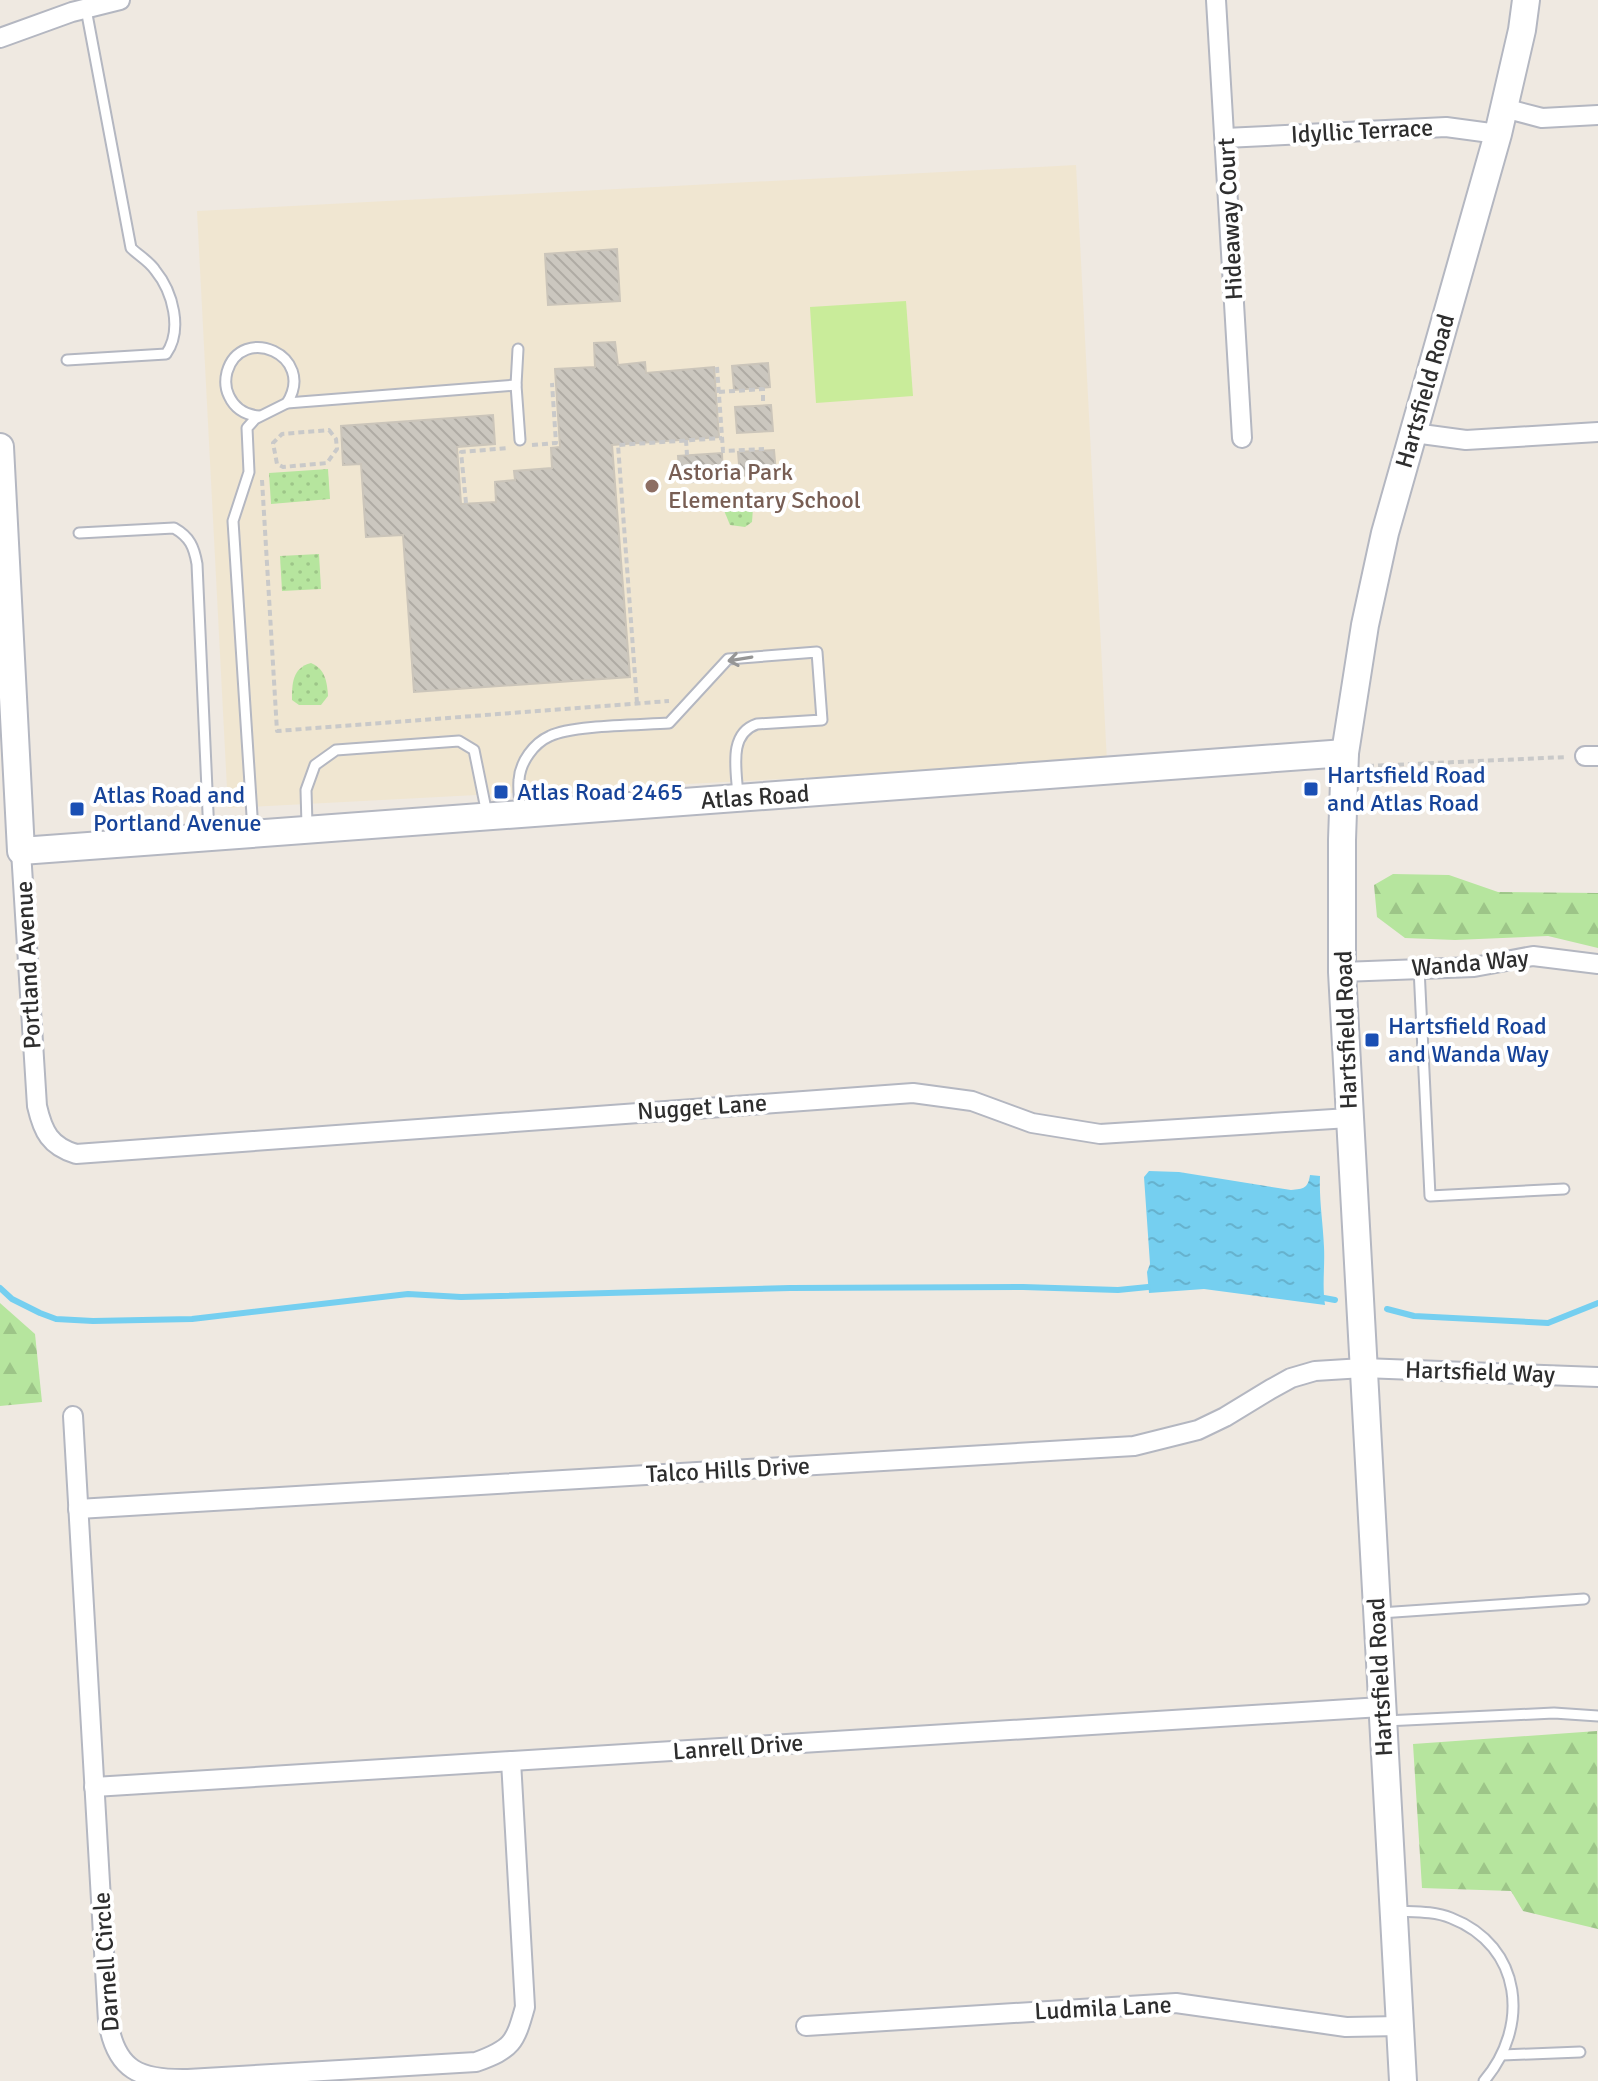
<svg xmlns="http://www.w3.org/2000/svg" width="1598" height="2081" font-family="Signika,sans-serif">
	<style>
		.education { fill: #f0e6d1 }
		.green { fill: url(#green-dots) }
		.forest { fill: url(#forest-firs) }
		.pitch { fill: #c9ec9a }
		.water { fill: url(#water-ripples) }
		.lines { fill: none; stroke-linecap: round; stroke-linejoin: round }
		.stream { stroke: #75cff0; stroke-width: 6 }
		.building { fill: url(#building-back-hatch); stroke: #cbc5ba; stroke-width: 2 }
		.lane-casing { stroke: #b4b7c1; stroke-width: 13 }
		.street-casing { stroke: #b4b7c1; stroke-width: 22 }
		.secondary-casing { stroke: #b4b7c1; stroke-width: 30 }
		.path { stroke: #c9c9c9; stroke-width: 4; stroke-dasharray: 6 4; stroke-linecap: butt }
		.lane { stroke: #fff; stroke-width: 9 }
		.street { stroke: #fff; stroke-width: 18 }
		.secondary { stroke: #fff; stroke-width: 26 }
		.oneway { stroke: #969696 }
		.education-dot { fill: #8d6e63; stroke: #fff; stroke-width: 3 }
		.transit-dot { fill: #1a4fb4; stroke: #fff; stroke-width: 3 }
		.labels { text-anchor: middle; stroke-width: 8; stroke-linejoin: round; paint-order: stroke }
		.street-label { font-size: 24px; fill: #2e2e2e; stroke: #fff }
		.education-label { font-size: 24px; fill: #785e54; stroke: #fff; text-anchor: start }
		.transit-label { font-size: 24px; fill: #164399; stroke: #fff; text-anchor: start }
	</style>
	<defs>
		<pattern id="green-dots" width="8" height="8" patternUnits="userSpaceOnUse" patternTransform="scale(2)"><rect width="8" height="8" fill="#b6e59e"/><path d="M2 2h.1M6 6h.1" fill="none" stroke="#9dc588" stroke-width="1.8" stroke-linecap="round"/></pattern>
		<pattern id="forest-firs" width="22" height="20" patternUnits="userSpaceOnUse" patternTransform="scale(2)"><rect width="22" height="20" fill="#b6e59e"/><path d="M5 1l3.5 6h-7zM16 11l3.5 6h-7z" fill="#9dc588"/></pattern>
		<pattern id="water-ripples" width="26" height="14" patternUnits="userSpaceOnUse" patternTransform="scale(2)"><rect width="26" height="14" fill="#75cff0"/><path d="M2 4q2-2 4 0t4 0M15 11q2-2 4 0t4 0" fill="none" stroke="#66b2ce"/></pattern>
		<pattern id="building-back-hatch" width="6" height="6" patternUnits="userSpaceOnUse" patternTransform="scale(2)"><rect width="6" height="6" fill="#cbc7bf"/><path d="M-1 5l2 2M0 0l6 6M5-1l2 2" fill="none" stroke="#afaba4"/></pattern>
	</defs>
	<rect width="100%" height="100%" fill="#efe9e1"/>
	<polygon class="education" points="1076,165 1107,762 228,808 197,211"/>
	<g class="green">
		<polygon points="328,469 330,499 271,504 269,473"/>
		<polygon points="725,498 738,498 753,508 752,522 745,527 730,525 721,503"/>
		<polygon points="319,554 321,589 282,591 280,556"/>
		<path d="M 311,663 C 325,669 327,681 328,696 L 321,705 L 299,705 L 292,700 C 292,684 292,668 311,663 Z"/>
	</g>
	<g class="forest">
		<polygon points="1393,874 1449,875 1498,892 1598,893 1598,948 1548,936 1455,940 1405,938 1377,917 1374,885"/>
		<polygon points="0,1303 35,1334 42,1402 0,1406"/>
		<polygon points="1597,1731 1598,1929 1523,1911 1511,1891 1422,1888 1413,1744"/>
	</g>
	<polygon class="pitch" points="906,301 913,396 816,403 810,307"/>
	<path class="water" d="M 1149,1171 L 1179,1172 L 1291,1190 C 1304,1189 1308,1188 1310,1175 L 1320,1176 C 1319,1200 1323,1223 1324,1247 C 1325,1267 1322,1285 1325,1305 L 1204,1289 L 1149,1293 L 1147,1272 L 1150,1264 L 1144,1177 Z"/>
	<g class="lines">
		<g class="stream">
			<polyline points="0,1288 12,1299 40,1313 56,1319 93,1321 192,1319 408,1294 461,1297 790,1288 1023,1287 1118,1290 1148,1287"/>
			<polyline points="1324,1298 1335,1300"/>
			<polyline points="1387,1309 1414,1316 1548,1323 1598,1303"/>
		</g>
	</g>
	<g class="building">
		<polygon points="617,249 620,301 548,305 545,254"/>
		<polygon points="615,342 618,365 645,362 646,373 714,367 719,437 612,445 630,677 414,692 403,535 366,537 361,464 343,465 341,426 493,415 495,444 457,447 461,504 496,502 495,482 515,480 514,471 552,468 551,448 560,447 555,369 595,367 594,343"/>
		<polygon points="768,363 770,387 734,390 732,366"/>
		<polygon points="771,405 773,431 737,433 735,407"/>
		<polygon points="774,450 776,473 740,476 738,452"/>
		<polygon points="722,453 723,480 680,483 678,456"/>
	</g>
	<g class="lines">
		<defs>
			<g id="lane">
				<polyline points="518,349 516,385 520,440"/>
				<path d="M 67,360 L 166,354 C 183,330 173,292 155,270 C 149,261 138,255 131,248 L 86,9"/>
				<path d="M 259,416 C 246,415 235,409 229,396 C 225,388 225,380 227,372 C 241,323 317,355 287,403"/>
				<path d="M 79,533 L 174,528 C 190,537 194,547 197,564 L 209,835"/>
				<path d="M 520,811 C 520,801 518,790 519,780 C 520,762 534,743 550,736 C 571,725 642,725 669,723 L 728,659 L 817,652 L 822,720 L 757,724 C 727,734 737,772 738,797"/>
				<polyline points="307,825 306,790 315,765 336,750 459,741 474,750 487,814"/>
				<polyline points="253,831 233,521 249,472 247,428 255,419 287,403 516,385"/>
				<polyline points="1419,968 1430,1196 1564,1189"/>
				<polyline points="1380,1613 1584,1599"/>
				<polyline points="1385,1721 1554,1713 1598,1716"/>
				<path d="M 1396,1911 C 1414,1912 1434,1911 1451,1918 C 1523,1946 1530,2027 1484,2081"/>
				<polyline points="1502,2055 1580,2052"/>
			</g>
			<g id="street">
				<polyline points="1216,0 1242,438"/>
				<polyline points="0,38 72,12 120,0"/>
				<polyline points="1504,108 1542,118 1598,115"/>
				<polyline points="1225,138 1446,127 1498,134"/>
				<polyline points="1414,433 1466,440 1598,432"/>
				<polyline points="1585,756 1598,756"/>
				<path d="M 21,851 L 37,1106 C 43,1132 50,1146 76,1154 L 913,1093 L 972,1101 L 1032,1123 L 1100,1134 L 1349,1118"/>
				<polyline points="1342,972 1474,967 1533,956 1598,964"/>
				<path d="M 73,1416 L 108,2021 C 116,2071 140,2080 188,2079 L 476,2062 C 512,2049 515,2043 525,2007 L 511,1761"/>
				<polyline points="78,1509 1134,1446 1198,1430 1225,1417 1271,1389 1291,1378 1315,1371 1363,1368 1598,1377"/>
				<polyline points="94,1787 1381,1707"/>
				<polyline points="806,2026 1176,2003 1346,2027 1400,2026"/>
			</g>
			<g id="secondary">
				<polyline points="0,447 21,851 1345,753"/>
				<polyline points="1403,2081 1342,972 1342,840 1345,753 1365,625 1385,533 1498,134 1522,30 1526,0"/>
			</g>
		</defs>
		<use href="#lane" class="lane-casing"/>
		<use href="#street" class="street-casing"/>
		<use href="#secondary" class="secondary-casing"/>
		<g class="path">
			<polyline points="717,367 723,451 764,449"/>
			<polyline points="719,392 763,389 763,402"/>
			<polygon points="329,430 336,439 337,449 327,463 283,467 277,464 273,443 282,434"/>
			<polyline points="686,440 687,455"/>
			<polyline points="532,445 556,443 552,383"/>
			<polyline points="262,480 277,731 669,701"/>
			<polyline points="466,503 461,452 508,448"/>
			<polyline points="637,703 618,445 722,438"/>
			<polyline points="1368,766 1567,757"/>
		</g>
		<use href="#lane" class="lane"/>
		<use href="#street" class="street"/>
		<use href="#secondary" class="secondary"/>
	</g>
	<defs><path id="oneway-shaft" d="M-6 0H5M1.5-3L5.5 0L1.5 3" fill="none" stroke-width="1.6" stroke-linecap="round" stroke-linejoin="round" transform="scale(2)"/></defs>
	<use class="oneway" href="#oneway-shaft" transform="translate(740 659) rotate(171)"/>
	<circle class="education-dot" cx="652" cy="486" r="8"/>
	<g class="transit-dot">
		<rect x="1303" y="781" width="16" height="16" rx="4"/>
		<rect x="493" y="784" width="16" height="16" rx="4"/>
		<rect x="69" y="801" width="16" height="16" rx="4"/>
		<rect x="1364" y="1032" width="16" height="16" rx="4"/>
	</g>
	<g class="labels">
		<g class="street-label">
			<text transform="translate(1362 131) rotate(-3)" y="8">Idyllic Terrace</text>
			<text transform="translate(1230 219) rotate(-93)" y="8">Hideaway Court</text>
			<text transform="translate(1425 391) rotate(-74)" y="8">Hartsfield Road</text>
			<text transform="translate(755 797) rotate(-4)" y="8">Atlas Road</text>
			<text transform="translate(1470 963) rotate(-5)" y="8">Wanda Way</text>
			<text transform="translate(28 965) rotate(-93)" y="8">Portland Avenue</text>
			<text transform="translate(1346 1030) rotate(-92)" y="8">Hartsfield Road</text>
			<text transform="translate(702 1107) rotate(-4)" y="8">Nugget Lane</text>
			<text transform="translate(1480 1372) rotate(2)" y="8">Hartsfield Way</text>
			<text transform="translate(728 1470) rotate(-3)" y="8">Talco Hills Drive</text>
			<text transform="translate(1380 1677) rotate(-93)" y="8">Hartsfield Road</text>
			<text transform="translate(738 1747) rotate(-4)" y="8">Lanrell Drive</text>
			<text transform="translate(106 1962) rotate(-94)" y="8">Darnell Circle</text>
			<text transform="translate(1103 2008) rotate(-3)" y="8">Ludmila Lane</text>
		</g>
		<g class="education-label">
			<text x="668" y="480">Astoria Park<tspan x="668" dy="28">Elementary School</tspan></text>
		</g>
		<g class="transit-label">
			<text x="1327" y="783">Hartsfield Road<tspan x="1327" dy="28">and Atlas Road</tspan></text>
			<text x="517" y="800">Atlas Road 2465</text>
			<text x="93" y="803">Atlas Road and<tspan x="93" dy="28">Portland Avenue</tspan></text>
			<text x="1388" y="1034">Hartsfield Road<tspan x="1388" dy="28">and Wanda Way</tspan></text>
		</g>
	</g>
</svg>
